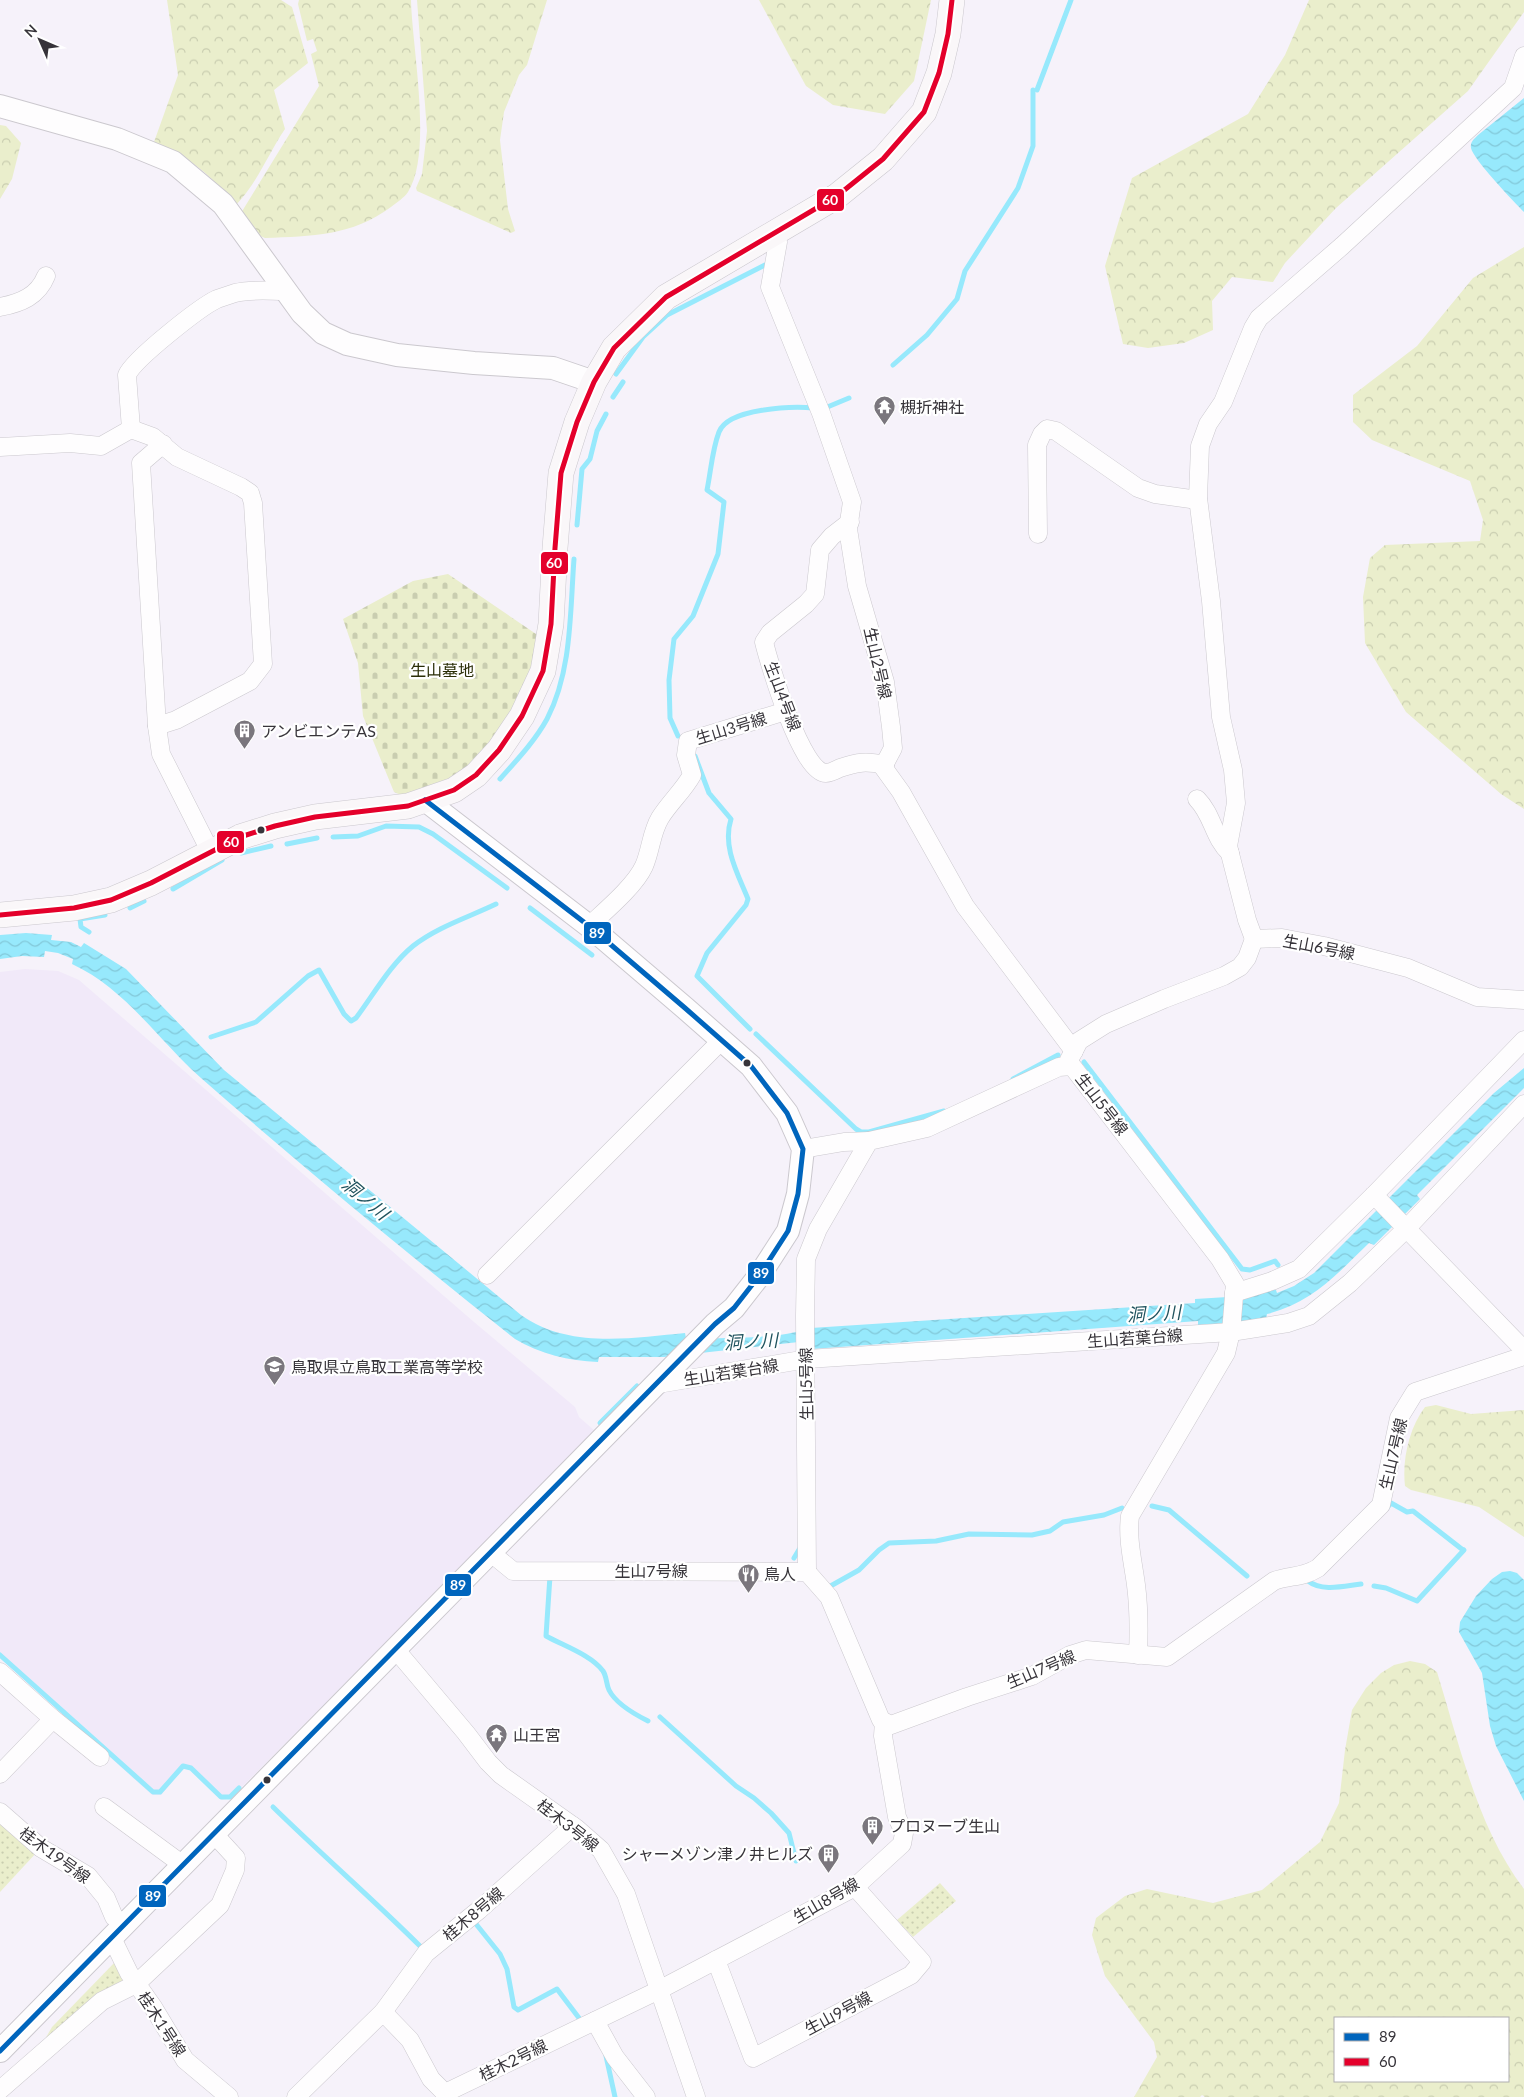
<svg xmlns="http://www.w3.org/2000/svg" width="1524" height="2097" font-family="Lato,'Noto Sans JP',sans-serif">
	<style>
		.built { fill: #f1e9f9 }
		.forest { fill: url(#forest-crowns); fill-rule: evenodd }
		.cemetery { fill: url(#cemetery-stones) }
		.park { fill: url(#park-dots) }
		.water { fill: url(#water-waves) }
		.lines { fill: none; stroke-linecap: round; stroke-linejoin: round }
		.stream { stroke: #97e9fc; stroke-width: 5 }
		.minor-casing { stroke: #cbc8ce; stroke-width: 19 }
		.tertiary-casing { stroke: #cbc8ce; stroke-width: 24 }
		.secondary-casing { stroke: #cbc8ce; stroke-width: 26 }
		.minor { stroke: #fefdfe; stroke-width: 18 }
		.tertiary { stroke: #fefdfe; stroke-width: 22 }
		.secondary { stroke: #faf7f9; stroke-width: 25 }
		.bus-1-casing { stroke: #fff; stroke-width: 9 }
		.bus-2-casing { stroke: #fff; stroke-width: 9 }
		.bus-1 { stroke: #0065bd; stroke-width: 5 }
		.bus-2 { stroke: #e4002b; stroke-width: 5 }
		.bus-dot { fill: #37343a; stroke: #fff; stroke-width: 2 }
		.labels { text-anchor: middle; stroke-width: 4.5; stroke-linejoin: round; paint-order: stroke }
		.poi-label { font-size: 16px; fill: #37343a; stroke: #fff; text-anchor: start }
		.street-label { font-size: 16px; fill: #37343a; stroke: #fff }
		.park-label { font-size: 16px; fill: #2a2e07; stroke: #fff }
		.water-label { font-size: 18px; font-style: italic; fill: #20535e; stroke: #fff }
		.line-badge { stroke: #fff; stroke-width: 2 }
		.badge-label { font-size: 14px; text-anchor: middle; font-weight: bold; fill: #fff }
	</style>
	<defs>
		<pattern id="forest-crowns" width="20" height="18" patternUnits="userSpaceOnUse" patternTransform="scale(1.25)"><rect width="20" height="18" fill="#eaeecc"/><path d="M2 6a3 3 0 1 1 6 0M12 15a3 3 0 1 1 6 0" fill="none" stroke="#c9cdb0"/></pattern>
		<pattern id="cemetery-stones" width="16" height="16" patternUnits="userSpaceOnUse" patternTransform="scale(1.25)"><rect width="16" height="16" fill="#eaeecc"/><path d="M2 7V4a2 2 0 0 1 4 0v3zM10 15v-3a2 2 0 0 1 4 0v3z" fill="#c9cdb0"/></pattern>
		<pattern id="park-dots" width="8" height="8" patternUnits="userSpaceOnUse" patternTransform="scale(1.25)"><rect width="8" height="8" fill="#eaeecc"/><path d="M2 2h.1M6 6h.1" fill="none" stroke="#c9cdb0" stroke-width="1.8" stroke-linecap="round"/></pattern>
		<pattern id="water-waves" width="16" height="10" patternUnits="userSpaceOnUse" patternTransform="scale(1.25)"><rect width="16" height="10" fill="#97e9fc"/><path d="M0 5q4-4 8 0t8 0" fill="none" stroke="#83c8d9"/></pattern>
	</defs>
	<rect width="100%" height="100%" fill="#f6f2fa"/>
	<polygon class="built" points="25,969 58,971 79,980 474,1322 575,1407 579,1417 595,1431 231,1798 222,1800 190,1770 184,1768 161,1795 152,1795 0,1658 0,972"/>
	<g class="forest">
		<path d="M 167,0 L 281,0 L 292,7 L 308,63 L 274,90 L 285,129 C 268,154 257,184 235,206 C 209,171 192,161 154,142 L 178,75 Z"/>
		<path d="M 299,0 L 411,0 C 412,47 433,153 408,192 C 404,198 397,202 391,207 C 352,236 312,236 265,238 L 258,235 L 241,213 L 319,86 L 311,54 L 317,51 L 313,39 L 307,41 L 298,4 Z"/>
		<polygon points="417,0 547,0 527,65 519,75 504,112 500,140 508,209 515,231 511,233 417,191 416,188 422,174 427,131"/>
		<polygon points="759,0 931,0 914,81 885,114 833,105 806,86"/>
		<polygon points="1309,0 1524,0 1524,12 1468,91 1336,208 1285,263 1273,282 1232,277 1212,301 1213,330 1184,343 1148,348 1123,344 1105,266 1132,178 1248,114 1285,55"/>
		<polygon points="0,125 6,126 21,143 12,179 0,199"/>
		<polygon points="1524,247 1524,809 1501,794 1406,712 1365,643 1363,597 1370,558 1385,545 1480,541 1483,520 1470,481 1372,440 1353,422 1353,395 1417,346 1473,278"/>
		<path d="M 1436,1405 L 1471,1414 L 1524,1410 L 1524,1537 L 1479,1507 L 1411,1490 L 1405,1486 C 1402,1460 1409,1428 1425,1407 Z"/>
		<path d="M 1410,1661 L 1425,1664 L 1437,1672 C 1460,1746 1477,1827 1524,1889 L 1524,2097 L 1205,2097 L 1202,2095 L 1200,2097 L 1134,2097 L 1157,2057 L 1154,2042 L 1105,1976 L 1092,1935 L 1096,1918 L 1125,1896 L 1147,1889 L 1213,1903 L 1262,1890 L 1320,1842 L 1339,1803 L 1345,1750 L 1352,1710 L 1366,1688 L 1381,1673 L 1394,1665 ZM 1335,2018 L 1508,2018 L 1508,2081 L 1335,2081 Z"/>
	</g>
	<polygon class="cemetery" points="448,574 539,636 524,692 485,756 442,785 408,798 394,792 363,716 358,663 343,619 413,581"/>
	<g class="park">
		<polygon points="0,1818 37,1852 0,1892"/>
		<polygon points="940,1883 956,1901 913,1937 897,1920"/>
		<polygon points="116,1961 125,1978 123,1984 44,2041 52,2027"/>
	</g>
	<g class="water">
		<path d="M 1524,98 L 1524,212 C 1515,203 1473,159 1471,148 C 1470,142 1474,139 1478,135 Z"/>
		<path d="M 26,933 L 52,935 L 51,940 L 71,942 L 81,947 L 84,943 L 126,969 L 224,1070 L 521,1315 C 568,1349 632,1338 685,1333 L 686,1338 C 726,1338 774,1340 811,1328 L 1195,1303 L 1195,1299 L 1244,1296 L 1275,1287 L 1277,1293 L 1294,1286 L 1314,1273 L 1494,1093 L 1524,1068 L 1524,1088 L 1417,1195 L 1420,1199 L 1374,1245 L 1369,1243 C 1337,1274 1312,1303 1267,1314 L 1266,1319 L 1252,1322 L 1198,1325 L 1198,1321 L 812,1349 L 799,1342 L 664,1357 L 599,1357 L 598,1362 C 569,1361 540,1354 515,1339 C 409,1255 304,1168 201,1078 C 158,1040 126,989 72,964 L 73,959 L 58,953 L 45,951 L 44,957 L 22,956 L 0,959 L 0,935 Z"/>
		<polygon points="1510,1571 1517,1573 1524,1580 1524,1801 1496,1746 1490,1726 1482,1673 1459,1632 1460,1622 1476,1596 1492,1579 1502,1572"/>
	</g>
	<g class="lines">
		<g class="stream">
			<polyline points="1037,90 1071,0"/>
			<polyline points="893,365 927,335 957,299 965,271 1018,188 1033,146 1033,90"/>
			<polyline points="616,374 643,337 667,315 765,265"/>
			<polyline points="613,397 623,382"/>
			<polyline points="825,408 849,398"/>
			<polyline points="577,525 582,469 590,459 597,431 606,414"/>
			<path d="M 678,736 L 670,718 L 669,680 L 674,639 L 693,616 L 718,554 L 724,502 L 707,490 C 711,471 712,450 719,432 C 728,408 793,406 814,408"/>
			<path d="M 695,756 L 709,793 L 731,819 C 722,847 738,874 748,899 L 746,905 L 707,953 L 697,976 L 750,1029"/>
			<path d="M 500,779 C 516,761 535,741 547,719 C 572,671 570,612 574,559"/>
			<polyline points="333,837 358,836 386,826 419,827 433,834 507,888"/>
			<polyline points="287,844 317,838"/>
			<polyline points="241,853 271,846"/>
			<polyline points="173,889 222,860"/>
			<polyline points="130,908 144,901"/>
			<polyline points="530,908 592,955"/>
			<polyline points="89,932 81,927 80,919 105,915"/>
			<polyline points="756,1034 856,1129 861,1132 869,1132 944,1111"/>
			<path d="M 211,1037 L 256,1022 L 308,976 L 319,970 L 344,1014 L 351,1021 L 356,1018 C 374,994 390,965 413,946 C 437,927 469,917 496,904"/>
			<polyline points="1084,1062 1242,1269 1250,1270 1275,1261 1278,1265"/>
			<polyline points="1013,1079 1058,1055"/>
			<polyline points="600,1423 637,1386"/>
			<polyline points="1152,1506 1169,1510 1247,1576"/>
			<polyline points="1387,1508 1391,1503 1407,1512 1413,1511 1463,1550"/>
			<polyline points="794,1558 800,1548"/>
			<path d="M 550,1576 L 546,1636 C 564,1646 591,1655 603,1671 C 607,1677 606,1684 609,1690 C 616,1704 634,1714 648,1721"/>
			<path d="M 1308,1581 C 1322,1592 1344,1586 1361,1584"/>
			<polyline points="1374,1586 1386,1588 1417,1601 1464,1550"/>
			<polyline points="827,1588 859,1570 879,1550 889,1543 936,1541 969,1534 1032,1535 1050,1531 1063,1522 1104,1515 1122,1508"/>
			<polyline points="0,1655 153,1792 160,1792 183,1766 191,1768 221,1797 230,1797 239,1788"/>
			<polyline points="660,1717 736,1786 754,1798 771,1813 789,1833 796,1861"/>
			<path d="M 273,1807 C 322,1855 374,1900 422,1948"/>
			<polyline points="476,1924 500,1954 507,1969 514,2007 518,2010 557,1989 579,2018"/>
			<polyline points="606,2056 615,2097"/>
		</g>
		<defs>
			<g id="minor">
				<polyline points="774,233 778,242 770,287 821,413 852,502 848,529 857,586 885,682 891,727 893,748 883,767 901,792 965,906 1074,1051"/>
				<path d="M 0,307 C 21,303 38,296 46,276"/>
				<path d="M 131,429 L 127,375 C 134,359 200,307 217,299 C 223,297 229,295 235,293 C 250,289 270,291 285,291"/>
				<polyline points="0,447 70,443 101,446 131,429 153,437 177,457 241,487 250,493 253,503 263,664 250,681 176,720 157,726 161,754 210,851"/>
				<path d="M 850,522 L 832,536 L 820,550 L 815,594 L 806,604 L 770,633 L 764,642 C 769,663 802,774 826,773 C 830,773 836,770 840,768 C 858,762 866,761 885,765"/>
				<polyline points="1038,534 1037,445 1042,434 1047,429 1056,431 1138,488 1155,494 1198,500"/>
				<polyline points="157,726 141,463 163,444"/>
				<path d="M 1197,799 C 1213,815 1213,837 1230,853"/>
				<path d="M 589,926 C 605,911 635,886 644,866 C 651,850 651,833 660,818 C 670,802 683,791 692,775 L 686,755 L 688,741 L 786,711"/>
				<polyline points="1254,939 1247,920 1228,846 1236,803 1233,770 1221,717 1211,601 1198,498 1200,446 1208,424 1223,402 1253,328 1259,318 1342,246 1513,88 1524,56"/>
				<polyline points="1069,1060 1079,1041 1106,1024 1164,999 1224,976 1240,967 1247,958 1254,939 1282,938 1324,946 1408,968 1477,997 1524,1000"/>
				<polyline points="803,1149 844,1142 869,1141"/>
				<polyline points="1374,1195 1524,1350"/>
				<polyline points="487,1275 722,1040"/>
				<polyline points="1234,1293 1272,1281 1299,1269 1374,1195 1524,1040"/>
				<polyline points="658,1384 807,1359 1231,1332 1288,1323 1309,1316 1350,1283 1406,1229 1524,1104"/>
				<path d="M 491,1553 L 513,1571 L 807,1572 L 829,1597 L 881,1720 L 891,1725 L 967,1697 L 1032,1676 L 1070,1655 L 1086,1650 L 1167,1657 L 1274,1581 C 1291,1575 1302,1578 1318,1568 L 1381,1505 L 1399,1418 L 1415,1392 L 1524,1356"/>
				<path d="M 807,1572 L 805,1316 L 806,1259 L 818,1229 L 869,1141 L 927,1128 L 1059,1067 L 1072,1066 L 1220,1259 L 1235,1284 L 1231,1332 L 1226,1353 L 1130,1516 C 1127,1539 1133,1562 1136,1585 C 1139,1608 1139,1632 1138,1655"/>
				<polyline points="396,1650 466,1733 488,1762 501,1775 576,1828 601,1850 626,1894 696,2097"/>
				<polyline points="0,1672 53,1719 0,1774"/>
				<polyline points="53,1719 100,1757"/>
				<polyline points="104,1807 183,1865"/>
				<polyline points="0,1812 41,1848 88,1876 106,1898 114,1917 125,1924"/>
				<polyline points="112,1938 129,1973 153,2007 185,2060 229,2097"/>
				<polyline points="716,1960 753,2058 911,1975 922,1962 855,1887"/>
				<polyline points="383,2012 426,1953 479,1910 573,1826"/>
				<polyline points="595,2021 615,2057 646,2097"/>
				<polyline points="0,2090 102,2001 136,1984 220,1905 235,1870 236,1858 214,1834"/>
				<polyline points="296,2097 383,2012 410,2040 431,2079 445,2093 659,1990 855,1887 902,1844 904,1833 897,1817 883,1736 884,1722"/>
			</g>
			<g id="tertiary">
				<polyline points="0,106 117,139 173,162 223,204 302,313 323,333 347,344 397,355 474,363 553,368 594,382"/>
				<polyline points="0,2051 715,1324 734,1308 759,1276 788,1231 798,1194 803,1149 787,1113 751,1066 685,1008 589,926 425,800"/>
			</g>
			<polyline id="secondary" points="0,915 74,908 111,900 151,883 240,837 275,826 315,817 408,806 454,790 476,775 499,750 522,716 543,671 551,624 555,548 561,473 577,422 594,382 614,348 666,297 837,196 883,159 924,112 939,73 948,34 952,0"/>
		</defs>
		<use href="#minor" class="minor-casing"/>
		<use href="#tertiary" class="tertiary-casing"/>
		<use href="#secondary" class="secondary-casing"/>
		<use href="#minor" class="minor"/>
		<use href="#tertiary" class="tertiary"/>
		<use href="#secondary" class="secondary"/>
		<defs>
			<polyline id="bus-1" points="0,2051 715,1324 734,1308 759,1276 788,1231 798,1194 803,1149 787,1113 751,1066 685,1008 589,926 425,800"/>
			<polyline id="bus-2" points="0,915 74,908 111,900 151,883 240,837 275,826 315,817 408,806 454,790 476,775 499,750 522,716 543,671 551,624 555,548 561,473 577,422 594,382 614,348 666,297 837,196 883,159 924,112 939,73 948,34 952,0"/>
		</defs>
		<use href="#bus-1" class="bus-1-casing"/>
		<use href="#bus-2" class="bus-2-casing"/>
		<use href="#bus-1" class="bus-1"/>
		<use href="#bus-2" class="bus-2"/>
	</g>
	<defs>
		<symbol id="temple-pin" viewBox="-11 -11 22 30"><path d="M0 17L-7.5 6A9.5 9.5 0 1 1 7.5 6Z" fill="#7a767d" stroke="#fff"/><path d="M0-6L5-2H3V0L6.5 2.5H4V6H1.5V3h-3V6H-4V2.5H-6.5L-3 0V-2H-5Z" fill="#fff"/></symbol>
		<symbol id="building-pin" viewBox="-11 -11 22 30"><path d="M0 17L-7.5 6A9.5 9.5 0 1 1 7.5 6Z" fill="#7a767d" stroke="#fff"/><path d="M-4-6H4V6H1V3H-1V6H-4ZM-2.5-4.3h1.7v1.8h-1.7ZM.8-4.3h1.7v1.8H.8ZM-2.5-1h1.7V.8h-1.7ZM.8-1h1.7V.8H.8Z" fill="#fff"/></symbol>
		<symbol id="school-pin" viewBox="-11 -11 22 30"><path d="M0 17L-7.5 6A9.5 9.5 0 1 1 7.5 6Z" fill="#7a767d" stroke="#fff"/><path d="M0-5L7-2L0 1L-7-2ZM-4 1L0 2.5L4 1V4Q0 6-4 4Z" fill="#fff"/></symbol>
		<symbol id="restaurant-pin" viewBox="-11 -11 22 30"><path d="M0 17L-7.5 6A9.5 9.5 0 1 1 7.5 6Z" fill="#7a767d" stroke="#fff"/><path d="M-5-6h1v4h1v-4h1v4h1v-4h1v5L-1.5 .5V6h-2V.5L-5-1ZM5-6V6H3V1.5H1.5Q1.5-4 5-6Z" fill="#fff"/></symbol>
	</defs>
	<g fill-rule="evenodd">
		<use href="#temple-pin" x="872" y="394" width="25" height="34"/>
		<use href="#building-pin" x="232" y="718" width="25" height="34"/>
		<use href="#school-pin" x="262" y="1354" width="25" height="34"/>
		<use href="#restaurant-pin" x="736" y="1562" width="25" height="34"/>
		<use href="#temple-pin" x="484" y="1722" width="25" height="34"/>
		<use href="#building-pin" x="860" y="1814" width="25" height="34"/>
		<use href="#building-pin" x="816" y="1842" width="25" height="34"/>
	</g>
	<g class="bus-dot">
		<circle cx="261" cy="830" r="4.5"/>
		<circle cx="747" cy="1063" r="4.5"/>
		<circle cx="267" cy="1780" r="4.5"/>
	</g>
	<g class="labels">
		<g class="poi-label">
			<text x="900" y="413">槻折神社</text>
			<text x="261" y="737">アンビエンテAS</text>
			<text x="291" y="1373">鳥取県立鳥取工業高等学校</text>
			<text x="764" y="1580">鳥人</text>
			<text x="513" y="1741">山王宮</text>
			<text x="889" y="1832">プロヌーブ生山</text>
			<text x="813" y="1860" text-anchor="end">シャーメゾン津ノ井ヒルズ</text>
		</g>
		<g class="street-label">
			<text transform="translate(878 663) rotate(77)" y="6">生山2号線</text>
			<text transform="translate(783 696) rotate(69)" y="6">生山4号線</text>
			<text transform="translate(731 728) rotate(-17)" y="6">生山3号線</text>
			<text transform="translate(1319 947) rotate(11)" y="6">生山6号線</text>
			<text transform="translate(1102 1104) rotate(52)" y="6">生山5号線</text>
			<text transform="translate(1135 1338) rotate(-4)" y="6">生山若葉台線</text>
			<text transform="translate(731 1372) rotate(-9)" y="6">生山若葉台線</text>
			<text transform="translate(806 1384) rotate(-91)" y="6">生山5号線</text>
			<text transform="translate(1393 1454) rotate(-77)" y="6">生山7号線</text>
			<text x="651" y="1577">生山7号線</text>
			<text transform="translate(1041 1669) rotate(-23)" y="6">生山7号線</text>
			<text transform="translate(568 1825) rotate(38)" y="6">桂木3号線</text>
			<text transform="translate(55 1855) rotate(36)" y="6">桂木19号線</text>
			<text transform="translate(826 1900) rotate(-30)" y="6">生山8号線</text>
			<text transform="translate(473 1914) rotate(-40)" y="6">桂木8号線</text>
			<text transform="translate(838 2013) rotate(-28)" y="6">生山9号線</text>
			<text transform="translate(162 2024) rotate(57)" y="6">桂木1号線</text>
			<text transform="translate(513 2060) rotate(-26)" y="6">桂木2号線</text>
		</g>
		<g class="park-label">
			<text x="442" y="676">生山墓地</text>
		</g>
		<g class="water-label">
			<text transform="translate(365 1199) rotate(40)" y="6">洞ノ川</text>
			<text transform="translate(1154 1314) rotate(-3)" y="6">洞ノ川</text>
			<text transform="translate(751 1342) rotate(-3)" y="6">洞ノ川</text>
		</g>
	</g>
	<g class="line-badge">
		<rect x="816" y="188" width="29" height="24" rx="5" fill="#e4002b"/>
		<rect x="540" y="551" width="29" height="24" rx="5" fill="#e4002b"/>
		<rect x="216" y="830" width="29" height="24" rx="5" fill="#e4002b"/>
		<rect x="583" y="921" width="29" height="24" rx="5" fill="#0065bd"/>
		<rect x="747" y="1261" width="28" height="24" rx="5" fill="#0065bd"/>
		<rect x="444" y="1573" width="28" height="24" rx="5" fill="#0065bd"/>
		<rect x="138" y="1884" width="29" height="24" rx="5" fill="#0065bd"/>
	</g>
	<g class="badge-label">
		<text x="830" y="205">60</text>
		<text x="554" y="568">60</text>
		<text x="231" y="847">60</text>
		<text x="597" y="938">89</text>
		<text x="761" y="1278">89</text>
		<text x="458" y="1590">89</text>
		<text x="153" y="1901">89</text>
	</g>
	<rect x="1334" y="2017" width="175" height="65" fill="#ffffff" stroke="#afaeb0"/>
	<rect x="1344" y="2033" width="25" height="8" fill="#0065bd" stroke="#afaeb0"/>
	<text x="1379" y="2042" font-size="15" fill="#37343a">89</text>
	<rect x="1344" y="2058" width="25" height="8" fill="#e4002b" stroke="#afaeb0"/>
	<text x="1379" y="2067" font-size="15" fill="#37343a">60</text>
	<g transform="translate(40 40) rotate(315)" stroke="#ffffff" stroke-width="4" paint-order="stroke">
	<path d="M0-4L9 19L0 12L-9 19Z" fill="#37343a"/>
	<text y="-8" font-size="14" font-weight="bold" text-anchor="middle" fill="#37343a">N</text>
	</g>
</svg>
